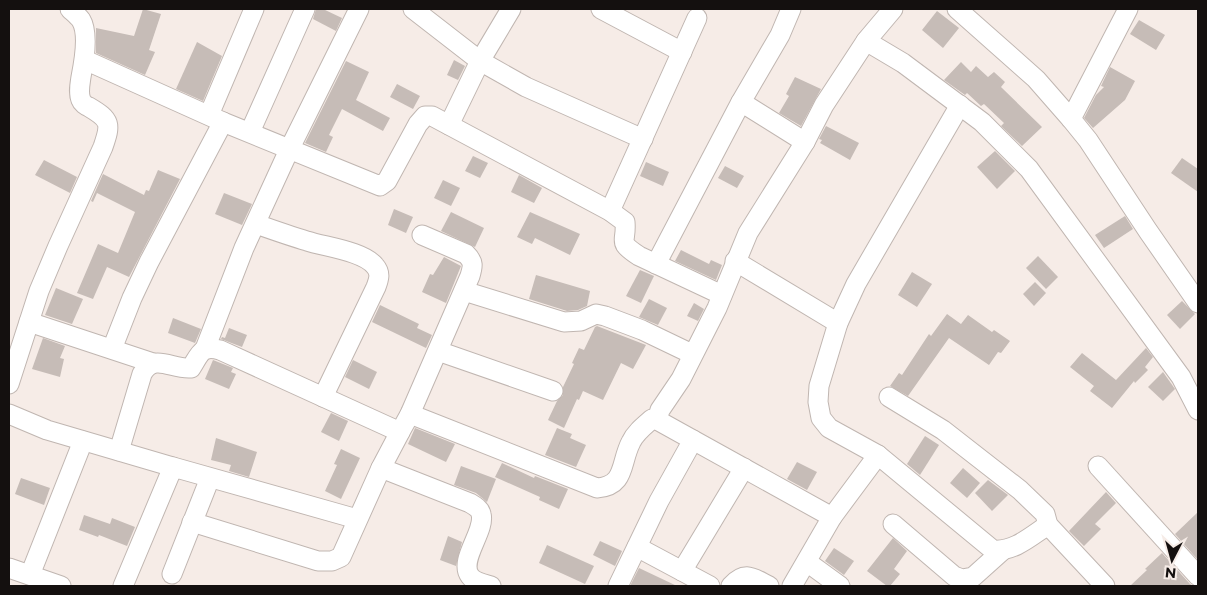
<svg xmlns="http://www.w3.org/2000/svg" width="1207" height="595" font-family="Montserrat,sans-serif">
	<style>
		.building { fill: #c6bcb7 }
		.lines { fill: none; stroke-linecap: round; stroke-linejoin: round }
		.minor-casing { stroke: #c0b6b1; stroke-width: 21 }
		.minor { stroke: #fff; stroke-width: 19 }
	</style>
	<rect width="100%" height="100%" fill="#f6ece7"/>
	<g class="building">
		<polygon points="143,9 161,14 149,50 155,52 145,75 96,53 96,28 134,36"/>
		<polygon points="316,9 323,9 342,18 336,31 313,19"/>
		<polygon points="937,11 959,28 943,48 922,30"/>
		<polygon points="1139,20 1165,35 1156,50 1130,34"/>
		<polygon points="197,42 222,56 203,101 176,89"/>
		<polygon points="454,60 465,66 458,80 447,75"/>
		<polygon points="346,61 369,72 356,100 390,118 383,131 342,109 329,135 333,137 326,152 305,143"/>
		<polygon points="961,62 971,72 976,66 988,77 994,72 1005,82 1001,87 1042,127 1022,146 1001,126 1004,123 984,104 981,106 967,93 965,95 944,80"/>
		<polygon points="1110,67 1135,81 1125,100 1093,128 1084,118 1096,95 1104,87 1101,86"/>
		<polygon points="795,77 821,89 801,126 779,113 789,96 786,94"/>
		<polygon points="397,84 420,96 413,109 390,97"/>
		<polygon points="826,126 859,143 850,160 820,143 822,140 819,139"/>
		<polygon points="995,151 1015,171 997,189 977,167"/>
		<polygon points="473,156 488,163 480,178 465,171"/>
		<polygon points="1182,158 1198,169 1198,192 1171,173"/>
		<polygon points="44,160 77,177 70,193 35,175"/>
		<polygon points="646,162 669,172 663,186 640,176"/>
		<polygon points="725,166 744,176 737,188 718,178"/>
		<polygon points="158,170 180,179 129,277 107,267 93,299 77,293 98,244 118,253 135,212 97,193 93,202 91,201 103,174 144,195 146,190 149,191"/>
		<polygon points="519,175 542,188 534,203 511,192"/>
		<polygon points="443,180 460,188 451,206 434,198"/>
		<polygon points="224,193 252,204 242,225 215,214"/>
		<polygon points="394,209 413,217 406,233 388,225"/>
		<polygon points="451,212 484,228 475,247 441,231"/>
		<polygon points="530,212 580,234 570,255 535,238 532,244 517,237"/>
		<polygon points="1125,216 1133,229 1104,248 1095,235"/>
		<polygon points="681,250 709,264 711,260 722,265 716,280 675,261"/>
		<polygon points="1038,256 1058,277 1046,289 1026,268"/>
		<polygon points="444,257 461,266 446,303 422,292 430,274 433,275"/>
		<polygon points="640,270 654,276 641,303 626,296"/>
		<polygon points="912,272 932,284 917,307 898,295"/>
		<polygon points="536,275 590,291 587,306 578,310 567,311 529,299"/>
		<polygon points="1035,282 1046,293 1034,306 1023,294"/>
		<polygon points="56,288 83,299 72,324 45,315"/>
		<polygon points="649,299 667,308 658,325 639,317"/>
		<polygon points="1182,301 1195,314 1180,329 1167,315"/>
		<polygon points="694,303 704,309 698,321 687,316"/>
		<polygon points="380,305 419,324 417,328 432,335 426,348 372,322"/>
		<polygon points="947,314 961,324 968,315 992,332 994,330 1010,341 1001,353 998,352 989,365 949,338 908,396 890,386 899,373 902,375 929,334 931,336"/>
		<polygon points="173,318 201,329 195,343 168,333"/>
		<polygon points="597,326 646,345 633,369 621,363 603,400 583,391 579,400 577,399 564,428 548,420 557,401 563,395 563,387 574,364 572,363 579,348 584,350 595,327"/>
		<polygon points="229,328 247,335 242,347 221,339 222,337 225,338"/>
		<polygon points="43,338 65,346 60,358 64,359 60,377 32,369"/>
		<polygon points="1146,348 1153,357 1145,367 1148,370 1135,383 1134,381 1112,408 1090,391 1094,386 1070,367 1082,353 1116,380"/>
		<polygon points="213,360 233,368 231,372 236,374 229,389 205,379"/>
		<polygon points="353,360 377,372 369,389 345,377"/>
		<polygon points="1163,372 1175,389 1163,401 1148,387"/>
		<polygon points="331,413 348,421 339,441 321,432"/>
		<polygon points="415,428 455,444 446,462 408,444"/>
		<polygon points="557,428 572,434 570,438 586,445 576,467 545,455"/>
		<polygon points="925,436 939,445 920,475 907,464"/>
		<polygon points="216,438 257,452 249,477 229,471 231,465 211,460"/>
		<polygon points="341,449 360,458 341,499 325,491 337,465 334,464"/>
		<polygon points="797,462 817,472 807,490 787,479"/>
		<polygon points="502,463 534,478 535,476 568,489 559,509 539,500 540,497 495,477"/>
		<polygon points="461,466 496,479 487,502 476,493 454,485"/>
		<polygon points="963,468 980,483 967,498 950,483"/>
		<polygon points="21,478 50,488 44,505 15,494"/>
		<polygon points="988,480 1008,495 992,511 975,493"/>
		<polygon points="1106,492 1116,503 1095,524 1101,529 1084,546 1069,531"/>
		<polygon points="1198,512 1198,560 1175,534"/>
		<polygon points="84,515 110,524 112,518 135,527 127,546 99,535 98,537 79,530"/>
		<polygon points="448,536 462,542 456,566 440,560"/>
		<polygon points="893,538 907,551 894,569 900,574 890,586 887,586 867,571"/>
		<polygon points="600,541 622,551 615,566 593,555"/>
		<polygon points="547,545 594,566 585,584 539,563"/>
		<polygon points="834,548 854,561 844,575 825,561"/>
		<polygon points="1162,553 1190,584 1194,586 1130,586 1147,570 1145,569"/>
		<polygon points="639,568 677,586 630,586"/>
	</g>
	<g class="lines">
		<defs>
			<g id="minor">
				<polyline points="413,9 480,61 526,87 643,139"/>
				<polyline points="601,9 682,52"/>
				<polyline points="791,9 780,35 741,102 805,142"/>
				<polyline points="893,9 866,41 903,63 982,122 1029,169 1181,377 1198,410"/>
				<polyline points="957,9 1036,79 1071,119 1088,140 1148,231 1198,303"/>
				<path d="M 866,41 L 824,105 L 805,142 L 748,233 L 717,308 L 681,379 L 660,410 L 657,420 L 832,517 L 878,455 L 993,550 C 1014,552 1031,536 1048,525"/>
				<path d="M 85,60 L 223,122 L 380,186 L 387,181 L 418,124 L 425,116 L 432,116 L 610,211 L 625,222 C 627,243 616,241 639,256 L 722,295"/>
				<polyline points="209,115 254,9"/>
				<polyline points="1071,119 1128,9"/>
				<polyline points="449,125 480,61 511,9"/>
				<polyline points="250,132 305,9"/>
				<polyline points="610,211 697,18"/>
				<path d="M 256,224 C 273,230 290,236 307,241 C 325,247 363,251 375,266 C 381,273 379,279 376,287 L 323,397"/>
				<polyline points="735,261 838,323"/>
				<polyline points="656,264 741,102"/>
				<polyline points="464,291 564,322 581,321 596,314 605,316 642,330 692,354"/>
				<polyline points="29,322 153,363"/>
				<polyline points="112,349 132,298 149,262 223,122"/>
				<polyline points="205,349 244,248 289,150 359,9"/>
				<polyline points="438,351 553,391"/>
				<path d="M 9,384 L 39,291 L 58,246 L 103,147 C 111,124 111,120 89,107 C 86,106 82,103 81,100 C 78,93 80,84 81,77 C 84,62 89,33 81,20 C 78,16 73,12 70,9"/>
				<polyline points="889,397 943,430 1020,490 1045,514 1048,525 1105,586"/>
				<polyline points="9,414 47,430 173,467"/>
				<path d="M 410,414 L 597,488 C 626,486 620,463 631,442 C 635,433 644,426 652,419 L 657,420"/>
				<path d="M 400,432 L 381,468 L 470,503 C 475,506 480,509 481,514 C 486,531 458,560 470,576 C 474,582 485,584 491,586"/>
				<path d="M 119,451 L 142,374 C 154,352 172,370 191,368 C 200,354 201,345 220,350 L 400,432 L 410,414 L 470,276 C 473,266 474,262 466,254 L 422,235"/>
				<polyline points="878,455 829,428 821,418 818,402 819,386 838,323 856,284 960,105"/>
				<polyline points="1098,466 1198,576"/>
				<polyline points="192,522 318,561 332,561 341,557 381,468"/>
				<polyline points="893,524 954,576 962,579 973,577 1002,551"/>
				<polyline points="637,547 710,586"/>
				<polyline points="807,562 840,586"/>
				<polyline points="9,568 61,586"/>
				<polyline points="682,571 744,468"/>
				<polyline points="172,574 210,478"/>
				<polyline points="30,575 83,441"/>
				<polyline points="123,586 173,467 357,519"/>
				<polyline points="618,586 659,501 693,440"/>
				<path d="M 731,586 C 745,570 753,578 769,586"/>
				<polyline points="792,586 832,517"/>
			</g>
		</defs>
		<use href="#minor" class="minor-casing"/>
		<use href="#minor" class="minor"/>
	</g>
	<rect width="1207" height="595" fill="none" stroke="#14100f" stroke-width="20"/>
	<g transform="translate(1172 560) rotate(186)" stroke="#f6ece7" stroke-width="4" paint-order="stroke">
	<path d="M0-4L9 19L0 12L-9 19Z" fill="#14100f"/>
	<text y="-8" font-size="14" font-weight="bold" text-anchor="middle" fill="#14100f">N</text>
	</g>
</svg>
